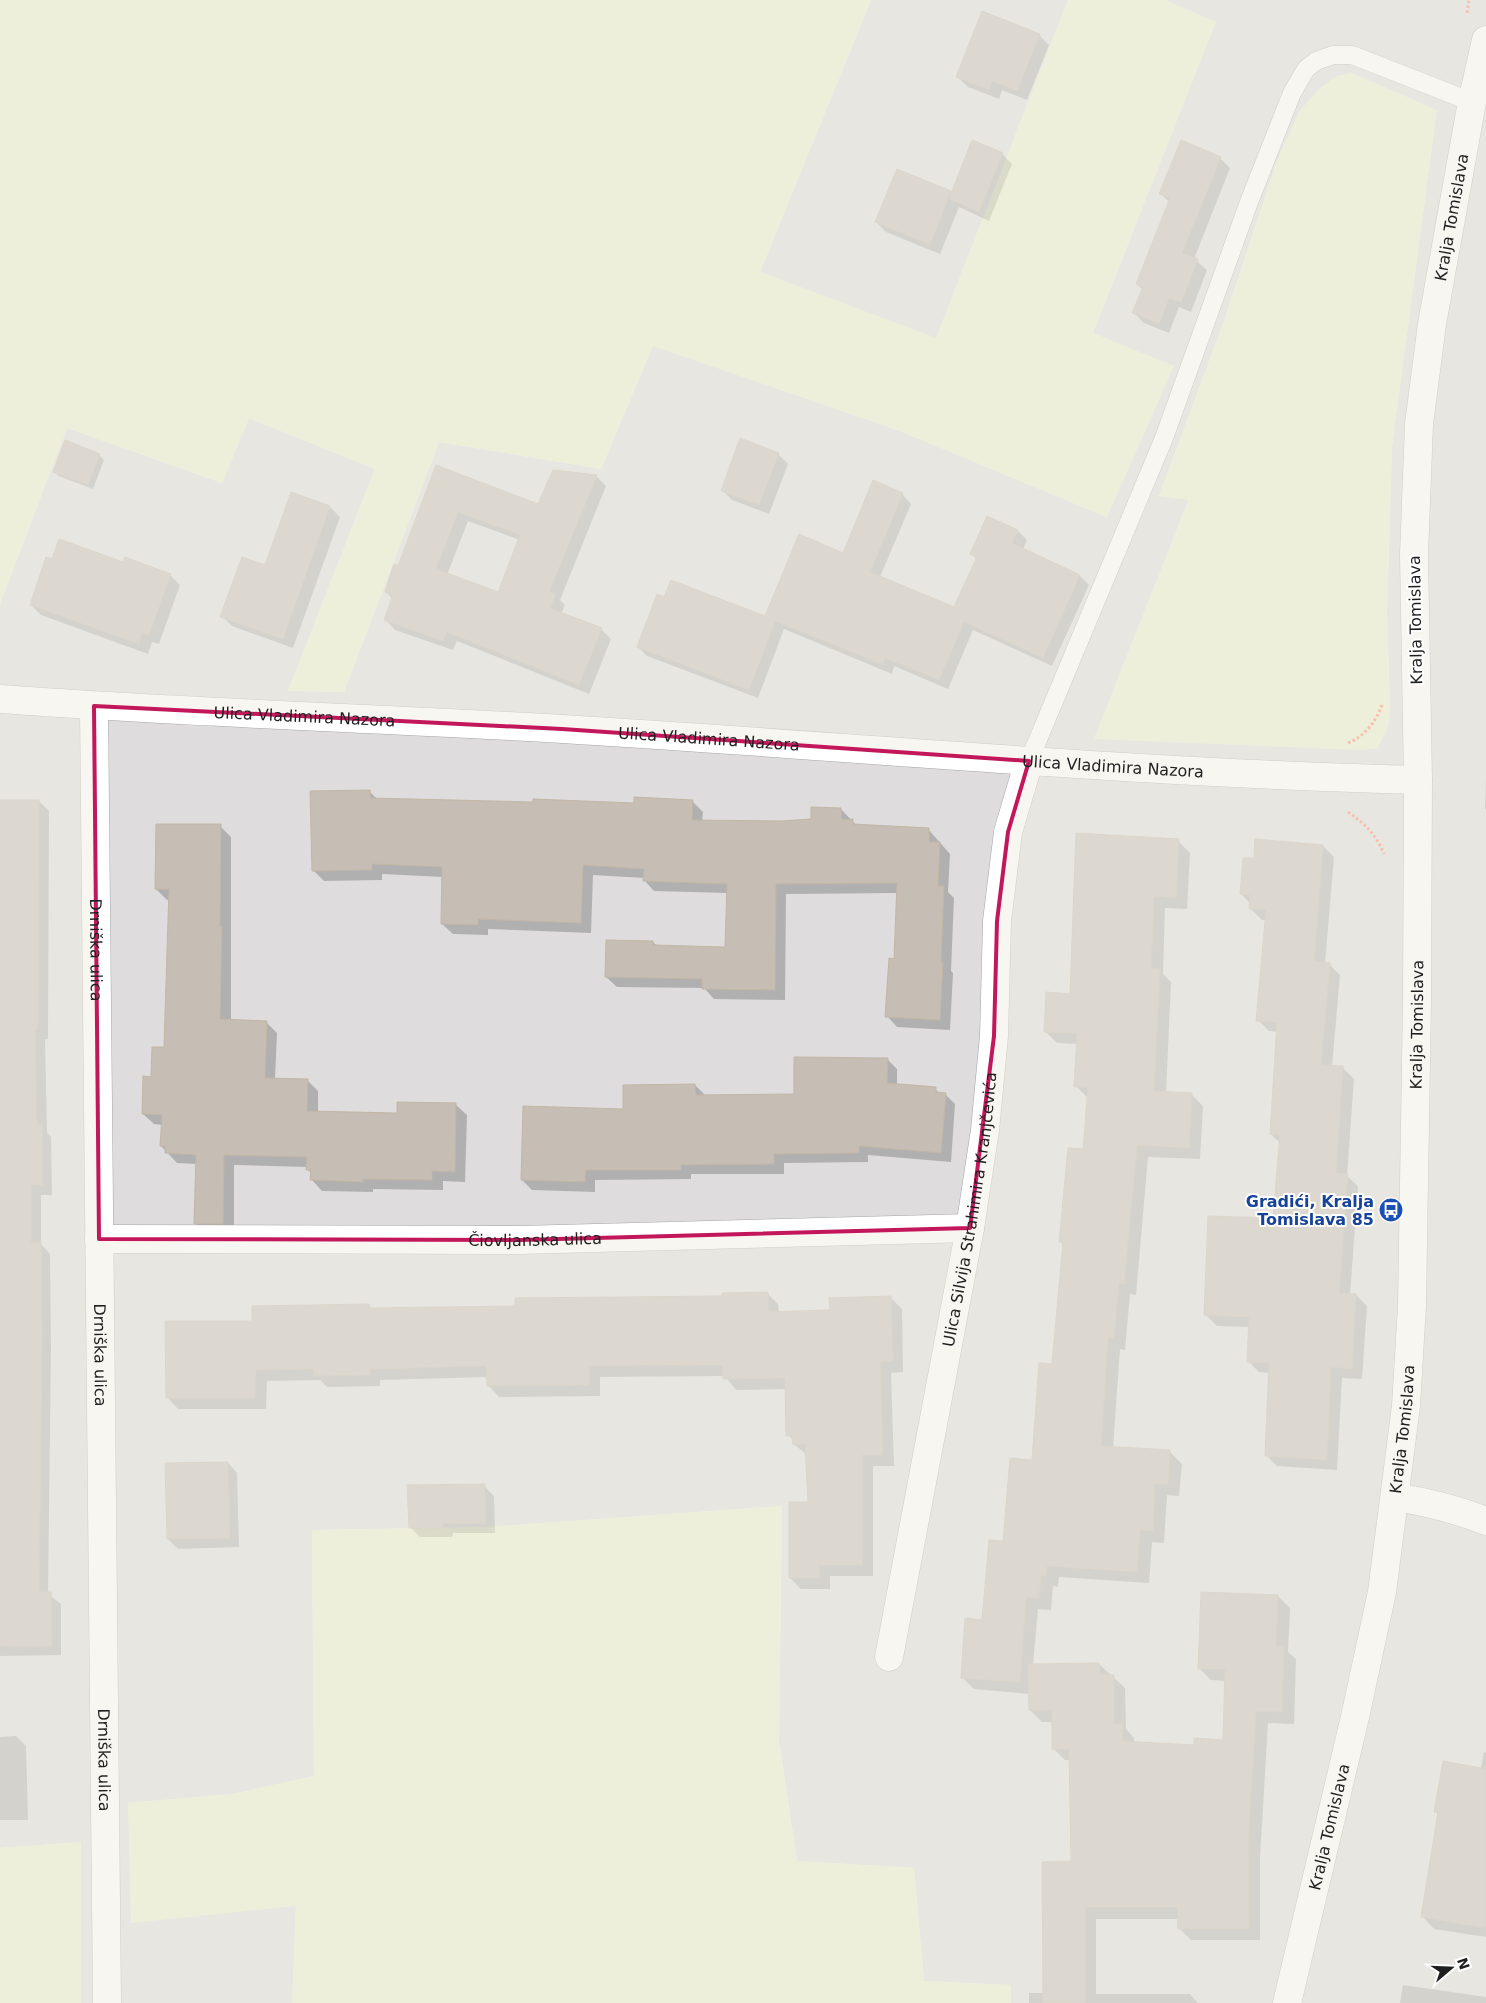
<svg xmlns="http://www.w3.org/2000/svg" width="1486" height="2003" font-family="'DejaVu Sans',sans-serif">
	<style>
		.residential { fill: #dedcdc; fill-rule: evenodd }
		.farmland { fill: #ebf0cf }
		.shadow { fill: #0003; fill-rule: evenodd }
		.building { fill: #c6bdb4; stroke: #c3b6a6; fill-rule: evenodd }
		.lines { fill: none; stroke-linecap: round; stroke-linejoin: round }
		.service-casing { stroke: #a6a6a6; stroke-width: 19 }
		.minor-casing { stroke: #a6a6a6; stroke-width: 29 }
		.tertiary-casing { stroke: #a6a6a6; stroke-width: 29 }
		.path { stroke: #ff8668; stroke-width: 3; stroke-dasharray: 2.5 2.5; stroke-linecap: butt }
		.service { stroke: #fff; stroke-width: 18 }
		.minor { stroke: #fff; stroke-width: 28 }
		.tertiary { stroke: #fff; stroke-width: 28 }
		.marked { fill: none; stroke: #c2185b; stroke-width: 4; stroke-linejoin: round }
		.labels { text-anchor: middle; stroke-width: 4; stroke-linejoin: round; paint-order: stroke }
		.street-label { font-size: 16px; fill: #1f1f1f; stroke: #fff }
		.transit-label { font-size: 16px; font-weight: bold; fill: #164399; stroke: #fff; text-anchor: end }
	</style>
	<rect width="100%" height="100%" fill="#f1eee5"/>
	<g class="residential">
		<polygon points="871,0 1068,0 936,339 760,272"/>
		<path d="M 1165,0 L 1486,0 L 1486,2003 L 1011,2003 L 1011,1985 L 924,1981 L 914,1868 L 797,1861 L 779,1741 L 782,1506 L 486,1527 L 312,1530 L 314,1776 L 233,1794 L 128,1803 L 296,1906 L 292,2003 L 81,2003 L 81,1842 L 0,1848 L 0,604 L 67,428 L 222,483 L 249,418 L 375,469 L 288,691 L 344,692 L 439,442 L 601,469 L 653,345 L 900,431 L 1107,517 L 1093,333 L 1215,22 ZM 1277,161 L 1392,447 L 1387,613 L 1390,707 L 1388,727 L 1094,739 L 1189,499 L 1159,496 L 1224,321 Z"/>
	</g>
	<g class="farmland">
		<polygon points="0,0 871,0 760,272 936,338 1068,0 1165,0 1216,22 1093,333 1174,366 1107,517 900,431 653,346 601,469 439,442 344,692 288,691 375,469 249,418 222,483 67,428 0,604"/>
		<polygon points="1352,73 1437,110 1392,447 1387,613 1390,707 1388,727 1378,748 1362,750 1094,739 1189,500 1159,496 1224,321 1277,161 1299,112 1318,90 1336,76"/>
		<polygon points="782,1506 779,1741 797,1861 914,1868 924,1981 1011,1985 1011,2003 292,2003 296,1906 131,1923 128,1803 233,1794 314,1776 312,1530 486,1527"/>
		<polygon points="81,1842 81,2003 0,2003 0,1848"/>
	</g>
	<g class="shadow">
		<polygon points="1039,35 1049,45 1027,100 1002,90 999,99 968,87 958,77"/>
		<polygon points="1002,154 1012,164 989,221 959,207 940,254 886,232 876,222 897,170 952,194"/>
		<polygon points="1220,158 1230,168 1194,259 1207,270 1191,312 1179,307 1169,333 1144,323 1134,313 1143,290 1137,284 1169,202 1161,194"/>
		<polygon points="778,454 788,464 769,514 732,500 722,490"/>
		<polygon points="99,455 104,460 93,489 59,476 54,471"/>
		<path d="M 436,467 L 539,506 L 554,471 L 597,477 L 606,486 L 560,600 L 565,605 L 561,614 L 601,629 L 611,639 L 589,694 L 457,641 L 453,650 L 395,630 L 386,620 L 393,599 L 386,592 L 399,567 ZM 468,521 L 520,540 L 499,594 L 447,575 Z"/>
		<polygon points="292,494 330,507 340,517 293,648 232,626 222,616 266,567"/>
		<polygon points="902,494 911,504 880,577 955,608 977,560 971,553 987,517 1018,531 1027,540 1023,549 1080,576 1089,585 1052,666 973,630 948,689 894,666 892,674 784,629 758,698 647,656 638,647 665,598 766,617 844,554"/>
		<polygon points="124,563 170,575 180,585 159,644 152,642 148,654 41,615 31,605"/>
		<polygon points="1486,780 1486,810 1485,809"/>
		<polygon points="370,792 377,799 635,805 692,801 703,812 702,821 782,822 812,821 841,809 857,826 928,829 950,854 948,892 954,898 951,971 953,973 950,1030 897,1027 887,1016 895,960 898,893 786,894 785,1000 714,999 704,988 617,987 606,977 653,942 657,946 726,948 728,893 654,891 644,880 644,878 593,875 591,933 488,929 488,935 453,934 442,924 443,877 382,874 382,880 324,881 313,870"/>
		<polygon points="0,801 39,801 49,811 48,1039 45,1039 47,1132 51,1137 52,1195 41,1195 41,1244 50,1254 51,1345 48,1594 61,1604 61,1655 0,1656"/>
		<polygon points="220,826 231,837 231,1020 266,1022 277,1033 275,1079 307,1080 318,1091 318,1112 398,1114 456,1105 467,1115 465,1182 443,1181 443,1190 373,1189 373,1192 322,1191 312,1180 312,1174 307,1169 307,1167 234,1165 234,1234 206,1234 195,1223 197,1164 177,1163 161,1146 162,1125 154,1124 143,1114 152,1078 166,1049 170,900 167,900 156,889"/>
		<polygon points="1178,841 1190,853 1187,909 1165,908 1163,974 1171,982 1166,1093 1191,1094 1203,1106 1200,1159 1148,1157 1136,1295 1130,1294 1125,1350 1120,1349 1113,1448 1170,1452 1182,1464 1179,1496 1167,1495 1164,1543 1152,1542 1149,1583 1059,1577 1058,1587 1053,1586 1051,1610 1038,1609 1033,1665 1099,1664 1125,1688 1126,1729 1134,1738 1134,1743 1196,1747 1224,1741 1226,1681 1211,1680 1199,1668 1278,1596 1290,1608 1288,1652 1296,1659 1294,1724 1268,1723 1260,1858 1260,1940 1191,1940 1179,1928 1179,1919 1096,1919 1096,1994 1190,1994 1198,2003 1029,2003 1029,1993 1044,1993 1072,1863 1070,1760 1065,1760 1053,1748 1053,1722 1042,1722 1030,1710 1030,1694 974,1689 962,1677 983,1621 1034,1461 1053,1366 1064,1245 1061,1242 1084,1151 1088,1098 1076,1086 1078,1044 1057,1043 1045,1031"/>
		<polygon points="1323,846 1334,857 1325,964 1329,964 1340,975 1332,1067 1343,1068 1354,1079 1347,1176 1358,1186 1350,1295 1356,1295 1367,1306 1362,1379 1342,1378 1337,1470 1277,1466 1266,1455 1270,1373 1259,1372 1248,1361 1250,1327 1217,1326 1206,1315 1274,1219 1280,1143 1271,1134 1278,1032 1269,1031 1258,1020 1266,920 1262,920 1251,909 1251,904 1241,894 1255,860"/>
		<polygon points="887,1059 897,1069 897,1085 935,1089 940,1094 945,1094 955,1104 951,1162 868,1155 868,1162 784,1163 784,1174 691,1174 691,1179 595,1180 595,1192 532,1190 522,1180 624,1111 695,1085 705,1095 795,1095"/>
		<polygon points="767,1293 778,1304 779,1313 831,1312 890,1297 902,1309 903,1372 891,1373 894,1466 873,1466 873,1576 830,1576 830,1589 801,1589 790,1578 809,1503 807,1455 794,1444 794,1441 788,1435 786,1389 736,1390 725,1376 600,1377 600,1396 499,1397 488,1385 488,1377 380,1380 380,1386 327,1387 320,1380 267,1381 266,1409 178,1409 167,1397 253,1322 368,1305 373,1310 516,1307 723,1297"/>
		<polygon points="228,1463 237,1473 239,1547 178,1549 168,1539"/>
		<polygon points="484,1486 494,1496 495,1533 453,1533 452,1537 420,1537 410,1527"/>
		<polygon points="16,1736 26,1746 28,1820 0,1820 0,1737"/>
		<polygon points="1484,1752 1486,1753 1486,1937 1434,1929 1423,1917 1439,1815 1435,1811 1481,1769"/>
		<polygon points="1403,1985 1486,1997 1486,2003 1400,2003"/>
	</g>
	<g class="building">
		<polygon points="982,11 1040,34 1017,91 992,81 989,90 956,77"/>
		<polygon points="972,140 1003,153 979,212 949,199"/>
		<polygon points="1181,140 1221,157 1182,253 1198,259 1181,303 1169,298 1159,324 1132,313 1143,287 1136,284 1170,198 1159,194"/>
		<polygon points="897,169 951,191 930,245 875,222"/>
		<polygon points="740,438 779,453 759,505 721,491"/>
		<polygon points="65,440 100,454 88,485 53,472"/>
		<path d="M 436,465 L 538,504 L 553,470 L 597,475 L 549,592 L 556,594 L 550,608 L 602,628 L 579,685 L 447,632 L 443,641 L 384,620 L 393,595 L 385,592 L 394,564 L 398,566 ZM 458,512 L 520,535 L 498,592 L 436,569 Z"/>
		<polygon points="873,480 903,493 870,572 954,607 977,557 970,554 987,516 1018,530 1012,543 1080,575 1043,658 964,622 939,680 885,658 883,665 775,621 749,690 637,647 657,594 664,597 671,580 765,616 799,534 843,553"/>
		<polygon points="291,492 330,506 283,639 220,617 242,557 265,565"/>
		<polygon points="59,539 123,562 125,557 171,574 149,635 142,633 139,644 30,605 46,557 52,559"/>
		<polygon points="370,790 371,798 533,802 533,799 634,803 634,797 693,800 692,820 782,821 811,819 811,807 841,808 842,820 853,819 853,824 929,828 929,842 940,842 938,886 944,886 941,962 943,962 940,1020 885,1017 889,958 894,959 897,883 776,884 775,990 702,989 702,979 605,977 606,940 653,941 653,945 725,947 727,884 643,881 644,869 583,865 581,923 478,919 478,925 441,924 442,867 372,864 372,870 312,871 310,791"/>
		<polygon points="0,800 39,800 38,1029 35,1029 37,1125 42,1125 43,1185 31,1185 31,1243 41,1242 42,1335 39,1592 51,1592 52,1646 0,1646"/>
		<polygon points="156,824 221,824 220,926 222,926 220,1019 267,1021 265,1078 308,1079 307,1111 397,1113 397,1102 456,1103 455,1172 432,1171 432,1180 363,1179 363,1182 310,1180 311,1170 306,1170 307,1157 224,1155 223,1224 194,1224 196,1155 165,1153 165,1146 160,1146 162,1115 142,1114 143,1076 151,1077 152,1047 164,1047 169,889 155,889"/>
		<polygon points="1076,833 1179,839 1176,898 1154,896 1151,968 1160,969 1154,1091 1192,1093 1189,1148 1137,1145 1124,1284 1119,1283 1114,1339 1108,1338 1101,1446 1170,1450 1168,1484 1155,1484 1153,1531 1140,1530 1137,1572 1047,1566 1046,1576 1041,1575 1039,1599 1026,1597 1020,1682 961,1678 965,1618 982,1620 989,1540 1003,1541 1010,1458 1032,1460 1039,1363 1052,1364 1063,1242 1059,1242 1068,1148 1083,1149 1088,1087 1074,1087 1077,1033 1044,1032 1046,992 1070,994"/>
		<polygon points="1255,839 1323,845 1314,961 1330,963 1321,1065 1343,1066 1336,1173 1348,1174 1339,1293 1356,1294 1352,1369 1331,1367 1327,1460 1265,1456 1269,1363 1247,1362 1249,1317 1204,1315 1208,1216 1273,1218 1280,1135 1270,1134 1277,1022 1256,1021 1266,910 1249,909 1250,895 1240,894 1243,858 1254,858"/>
		<polygon points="794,1057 888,1058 887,1083 936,1087 936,1092 946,1093 941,1153 859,1146 859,1153 774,1154 774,1164 681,1165 681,1170 586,1170 585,1182 521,1180 523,1106 623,1109 623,1085 695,1084 696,1095 794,1094"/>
		<polygon points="768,1292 768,1312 830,1310 829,1298 891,1296 893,1361 880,1362 883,1455 862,1455 862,1565 819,1565 820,1578 789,1578 789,1502 808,1502 805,1444 793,1445 792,1435 786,1436 785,1378 723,1379 723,1365 589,1366 589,1385 487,1386 486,1366 370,1369 370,1375 314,1376 314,1369 256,1370 255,1398 166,1398 165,1321 252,1321 252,1306 369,1304 369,1308 515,1306 515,1298 722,1296 722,1293"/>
		<polygon points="228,1462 230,1538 167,1539 165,1463"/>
		<polygon points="485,1484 485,1523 443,1523 443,1528 409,1528 407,1485"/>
		<polygon points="1201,1592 1278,1595 1276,1646 1284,1646 1282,1712 1256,1711 1248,1845 1249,1929 1178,1929 1177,1907 1085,1907 1085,2003 1043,2003 1042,1862 1071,1861 1069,1749 1052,1749 1052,1710 1029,1710 1028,1664 1099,1663 1100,1675 1114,1675 1114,1724 1123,1724 1122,1741 1194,1745 1194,1738 1223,1740 1225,1669 1198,1669"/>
		<polygon points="1443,1761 1486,1769 1486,1928 1421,1917 1438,1812 1434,1812"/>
	</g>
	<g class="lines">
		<defs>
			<polyline id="service" points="1029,761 1164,438 1249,202 1292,93 1306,69 1316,61 1333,55 1352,55 1472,102"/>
			<g id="minor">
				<path id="s1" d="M 0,699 C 187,713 375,718 563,729 C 848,746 1132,773 1418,780"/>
				<path id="s2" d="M 94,706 L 107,2003"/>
				<path id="s3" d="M 99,1239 L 520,1240 L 970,1228"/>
				<path d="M 1395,1497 C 1427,1502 1456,1509 1486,1521"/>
				<path id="s4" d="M 889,1657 L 970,1228 L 985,1130 L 994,1036 L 997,921 L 1008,832 L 1029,761"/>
			</g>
			<g id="tertiary">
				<path id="s5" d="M 1287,2003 L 1355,1717 L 1382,1592 L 1406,1406 L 1412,1306 L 1417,1001 L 1418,780 L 1414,555 L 1419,424 L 1432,324 L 1472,102 L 1486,40"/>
			</g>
		</defs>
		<use href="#service" class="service-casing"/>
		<use href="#minor" class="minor-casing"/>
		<use href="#tertiary" class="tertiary-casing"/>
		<g class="path">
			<polyline points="1467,13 1469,0"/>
			<path d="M 1348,743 C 1365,736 1375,723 1382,705"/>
			<path d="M 1348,812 C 1366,825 1375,833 1384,854"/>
		</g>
		<use href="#service" class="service"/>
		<use href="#minor" class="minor"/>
		<use href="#tertiary" class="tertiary"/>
	</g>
	<path d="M0 0H1486V2003H0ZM 94,706 L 562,729 L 1029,761 L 1008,832 L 997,921 L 994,1036 L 970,1228 L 520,1240 L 99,1239 Z" fill="#f1eee5" fill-opacity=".55" fill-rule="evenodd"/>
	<path class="marked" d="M 94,706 L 562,729 L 1029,761 L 1008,832 L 997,921 L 994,1036 L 970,1228 L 520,1240 L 99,1239 Z"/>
	<defs>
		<symbol id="bus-disc" viewBox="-11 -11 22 22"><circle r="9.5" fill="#1a4fb4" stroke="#fff"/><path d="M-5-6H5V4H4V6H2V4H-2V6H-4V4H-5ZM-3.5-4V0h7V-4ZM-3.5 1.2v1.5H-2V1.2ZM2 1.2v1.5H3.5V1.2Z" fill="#fff"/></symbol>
	</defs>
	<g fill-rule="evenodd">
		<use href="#bus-disc" x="1377" y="1196" width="28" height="28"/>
	</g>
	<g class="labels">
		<g class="street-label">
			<text dy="6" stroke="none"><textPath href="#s5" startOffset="1801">Kralja Tomislava</textPath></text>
			<text transform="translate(1415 620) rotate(-91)" y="6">Kralja Tomislava</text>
			<text dy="6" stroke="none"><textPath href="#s1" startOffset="305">Ulica Vladimira Nazora</textPath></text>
			<text dy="6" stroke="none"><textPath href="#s1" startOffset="710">Ulica Vladimira Nazora</textPath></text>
			<text dy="6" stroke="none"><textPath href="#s1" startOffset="1115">Ulica Vladimira Nazora</textPath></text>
			<text dy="6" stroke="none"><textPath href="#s2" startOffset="244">Drniška ulica</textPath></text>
			<text dy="6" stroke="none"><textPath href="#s5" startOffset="991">Kralja Tomislava</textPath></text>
			<text dy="6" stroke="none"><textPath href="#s4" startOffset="455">Ulica Silvija Strahimira Kranjčevića</textPath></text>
			<text dy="6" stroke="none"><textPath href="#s3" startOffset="436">Čiovljanska ulica</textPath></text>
			<text dy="6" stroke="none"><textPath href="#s2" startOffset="649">Drniška ulica</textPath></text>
			<text dy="6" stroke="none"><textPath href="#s5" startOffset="586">Kralja Tomislava</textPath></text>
			<text dy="6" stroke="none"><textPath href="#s2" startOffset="1054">Drniška ulica</textPath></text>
			<text dy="6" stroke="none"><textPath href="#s5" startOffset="181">Kralja Tomislava</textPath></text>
		</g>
		<g class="transit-label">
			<text x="1374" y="1207">Gradići, Kralja<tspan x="1374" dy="18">Tomislava 85</tspan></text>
		</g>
	</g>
	<g transform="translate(1451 1968) rotate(71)" stroke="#ffffff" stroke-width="4" paint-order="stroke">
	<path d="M0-4L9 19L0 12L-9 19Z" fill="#1f1f1f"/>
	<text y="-8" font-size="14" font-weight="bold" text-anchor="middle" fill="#1f1f1f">N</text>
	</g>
</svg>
